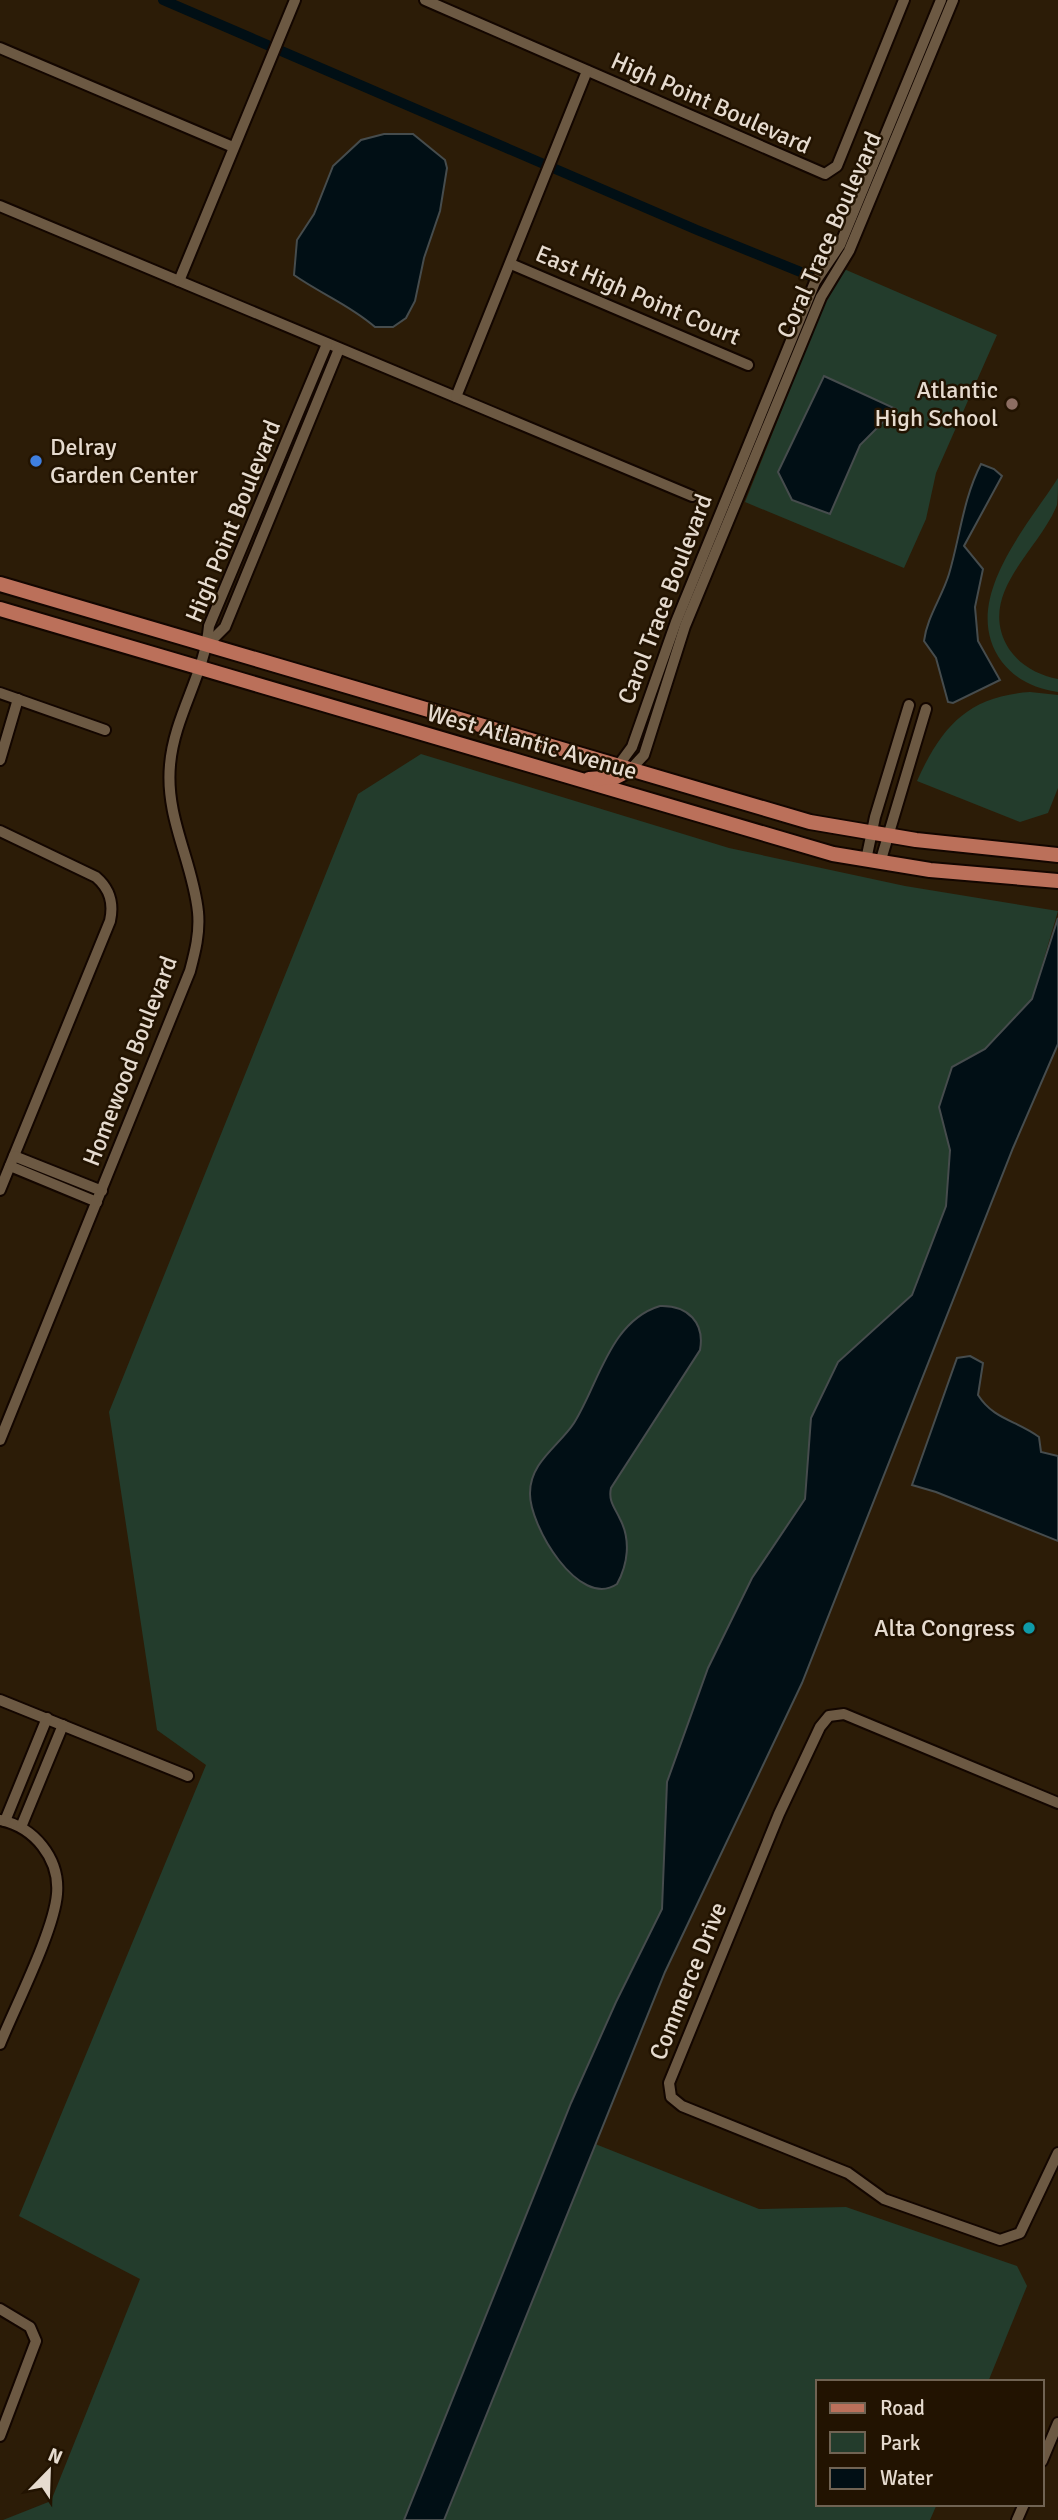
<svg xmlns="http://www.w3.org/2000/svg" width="1058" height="2520" font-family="Signika,sans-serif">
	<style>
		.green { fill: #233c2c }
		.water { fill: #010f15; stroke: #464c4d; stroke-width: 2 }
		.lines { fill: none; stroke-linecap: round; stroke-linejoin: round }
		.canal { stroke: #010f15; stroke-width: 10 }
		.minor-casing { stroke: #130600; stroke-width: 14 }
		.major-casing { stroke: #130600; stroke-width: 18 }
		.minor { stroke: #6c5943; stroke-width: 10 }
		.major { stroke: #bb705a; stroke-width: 14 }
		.education-dot { fill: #8d6e63; stroke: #221301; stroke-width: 2.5 }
		.shop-dot { fill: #3f7fe0; stroke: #221301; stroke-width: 2.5 }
		.culture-dot { fill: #0f9aa8; stroke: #221301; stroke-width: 2.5 }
		.labels { text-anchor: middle; stroke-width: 5; stroke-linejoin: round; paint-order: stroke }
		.street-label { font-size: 24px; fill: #e6dbcf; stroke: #221301 }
		.poi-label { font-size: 24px; fill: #e6dbcf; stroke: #221301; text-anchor: end }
	</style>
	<rect width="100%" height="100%" fill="#2c1c07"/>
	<g class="green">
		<polygon points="844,269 997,335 936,473 926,519 904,568 745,502 832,284"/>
		<path d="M 1058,478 C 1058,486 1058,497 1057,505 C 1039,551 975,594 1009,649 C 1021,666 1038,675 1058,679 L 1058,692 C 1036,689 1016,680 1002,662 C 958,603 1026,528 1058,478 Z"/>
		<path d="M 1030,692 L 1058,695 L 1058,788 L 1048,813 L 1020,822 L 917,781 C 941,727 968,696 1030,692 Z"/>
		<polygon points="421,754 729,848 905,886 1058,911 1032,999 985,1049 952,1067 939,1107 950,1150 946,1206 912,1295 838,1362 811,1418 805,1499 752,1578 708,1668 667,1782 662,1909 616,2002 560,2130 759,2209 846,2207 1017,2266 1027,2286 988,2382 818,2382 818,2504 937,2504 930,2520 3,2520 51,2501 140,2279 19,2216 206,1765 157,1730 109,1412 358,794"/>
	</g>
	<g class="water">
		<path d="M 384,134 L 413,134 L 445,160 L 447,168 L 440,211 L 424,258 L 415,301 L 406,318 L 393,327 L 375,327 C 350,305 321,294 294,275 L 297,240 L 314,214 L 333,166 L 361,140 Z"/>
		<polygon points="824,376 896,409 860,445 830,514 792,500 778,472"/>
		<path d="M 981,464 L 994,469 L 1002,476 L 964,546 L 983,569 L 975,607 L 978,641 L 1000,680 L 953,703 L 948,702 L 936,658 L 924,641 C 927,617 942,597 949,574 C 960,537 963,499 981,464 Z"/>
		<polygon points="1058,918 1058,1044 1013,1148 802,1683 665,1972 444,2520 404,2520 571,2103 616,2002 662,1909 667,1782 708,1668 752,1578 805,1499 811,1418 838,1362 912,1295 946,1206 950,1150 939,1107 952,1067 985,1049 1032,999"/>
		<path d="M 660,1306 C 688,1305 705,1323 700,1350 L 611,1488 C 608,1501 615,1508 620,1519 C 631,1540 628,1564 617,1584 C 579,1610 529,1525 530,1493 C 530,1462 559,1446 574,1423 C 599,1383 610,1321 660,1306 Z"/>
		<path d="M 970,1356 L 983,1363 L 978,1395 C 994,1420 1016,1420 1039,1437 L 1041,1452 L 1058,1456 L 1058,1541 L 936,1492 L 912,1485 L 957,1358 Z"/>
	</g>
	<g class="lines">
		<polyline class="canal" points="163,0 697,230 813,277"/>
		<defs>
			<g id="minor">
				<polyline points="425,0 825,174 837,166 904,0"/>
				<polyline points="0,48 233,147"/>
				<polyline points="0,206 692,496"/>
				<polyline points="511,264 748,365"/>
				<polyline points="179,281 295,0"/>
				<polyline points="456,397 587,71"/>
				<polyline points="207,645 225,627 339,349"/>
				<polyline points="0,693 105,730"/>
				<polyline points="0,760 18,699"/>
				<polyline points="618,766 632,747 676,622 815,282 840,245 941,0"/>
				<polyline points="630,770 644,755 685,626 821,297 849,251 953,0"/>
				<path d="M 0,831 L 96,877 C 110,889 114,903 110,921 L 0,1190"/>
				<polyline points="866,860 875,817 909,705"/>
				<polyline points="880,863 926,709"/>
				<polyline points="14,1156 102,1191"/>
				<polyline points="10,1166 97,1202"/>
				<path d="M 0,1440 L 190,971 C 195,952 200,933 198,912 C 193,862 165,818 170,765 C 174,716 205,674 209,626 L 327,344"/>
				<polyline points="0,1700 188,1776"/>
				<polyline points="1058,1803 844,1714 829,1716 820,1727 779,1814 669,2083 671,2097 682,2106 848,2173 884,2199 1000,2240 1020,2233 1058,2153"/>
				<path d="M 0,1820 C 34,1827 60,1858 57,1894 C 54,1931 15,2007 0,2044"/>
				<polyline points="5,1821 47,1718"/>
				<polyline points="21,1827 63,1725"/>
				<polyline points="0,2309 30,2327 36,2341 0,2436"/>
				<polyline points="1042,2461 1058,2423"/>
				<polyline points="1017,2520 1024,2504"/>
			</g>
			<g id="major">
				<polyline points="0,584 810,822 916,840 1058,855"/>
				<polyline points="0,609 833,854 930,870 1058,881"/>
				<polyline points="589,779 616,777 630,770"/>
			</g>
		</defs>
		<use href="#minor" class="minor-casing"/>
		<use href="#major" class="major-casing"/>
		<use href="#minor" class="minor"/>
		<use href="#major" class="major"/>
	</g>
	<circle class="education-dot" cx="1012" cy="404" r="7"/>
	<circle class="shop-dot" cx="36" cy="461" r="7"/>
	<circle class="culture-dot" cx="1029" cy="1628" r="7"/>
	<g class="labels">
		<g class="street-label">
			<text transform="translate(711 103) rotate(24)" y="8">High Point Boulevard</text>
			<text transform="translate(829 235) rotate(-66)" y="8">Coral Trace Boulevard</text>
			<text transform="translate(638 295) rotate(23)" y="8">East High Point Court</text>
			<text transform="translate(233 521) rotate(-68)" y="8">High Point Boulevard</text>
			<text transform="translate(665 599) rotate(-69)" y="8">Carol Trace Boulevard</text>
			<text transform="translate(532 742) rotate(16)" y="8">West Atlantic Avenue</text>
			<text transform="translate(130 1061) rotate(-69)" y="8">Homewood Boulevard</text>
			<text transform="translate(688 1981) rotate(-68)" y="8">Commerce Drive</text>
		</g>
		<g class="poi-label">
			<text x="998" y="398">Atlantic<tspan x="998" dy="28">High School</tspan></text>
			<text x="50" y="455" text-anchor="start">Delray<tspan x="50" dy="28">Garden Center</tspan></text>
			<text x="1015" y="1636">Alta Congress</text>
		</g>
	</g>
	<rect x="816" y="2380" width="228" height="126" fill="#221301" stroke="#706353" stroke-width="2"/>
	<rect x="830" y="2403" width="35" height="10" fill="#bb705a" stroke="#706353" stroke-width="2"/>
	<text x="880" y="2415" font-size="21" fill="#e6dbcf">Road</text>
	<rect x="830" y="2432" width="35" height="21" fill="#233c2c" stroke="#706353" stroke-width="2"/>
	<text x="880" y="2450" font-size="21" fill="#e6dbcf">Park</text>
	<rect x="830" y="2468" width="35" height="21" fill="#010f15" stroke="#706353" stroke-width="2"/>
	<text x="880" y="2485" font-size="21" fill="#e6dbcf">Water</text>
	<g transform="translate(49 2471) rotate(23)" stroke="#221301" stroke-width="5" paint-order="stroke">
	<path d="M0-5L12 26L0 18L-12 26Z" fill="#e6dbcf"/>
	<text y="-10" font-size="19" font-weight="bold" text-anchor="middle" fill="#e6dbcf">N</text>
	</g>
</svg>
